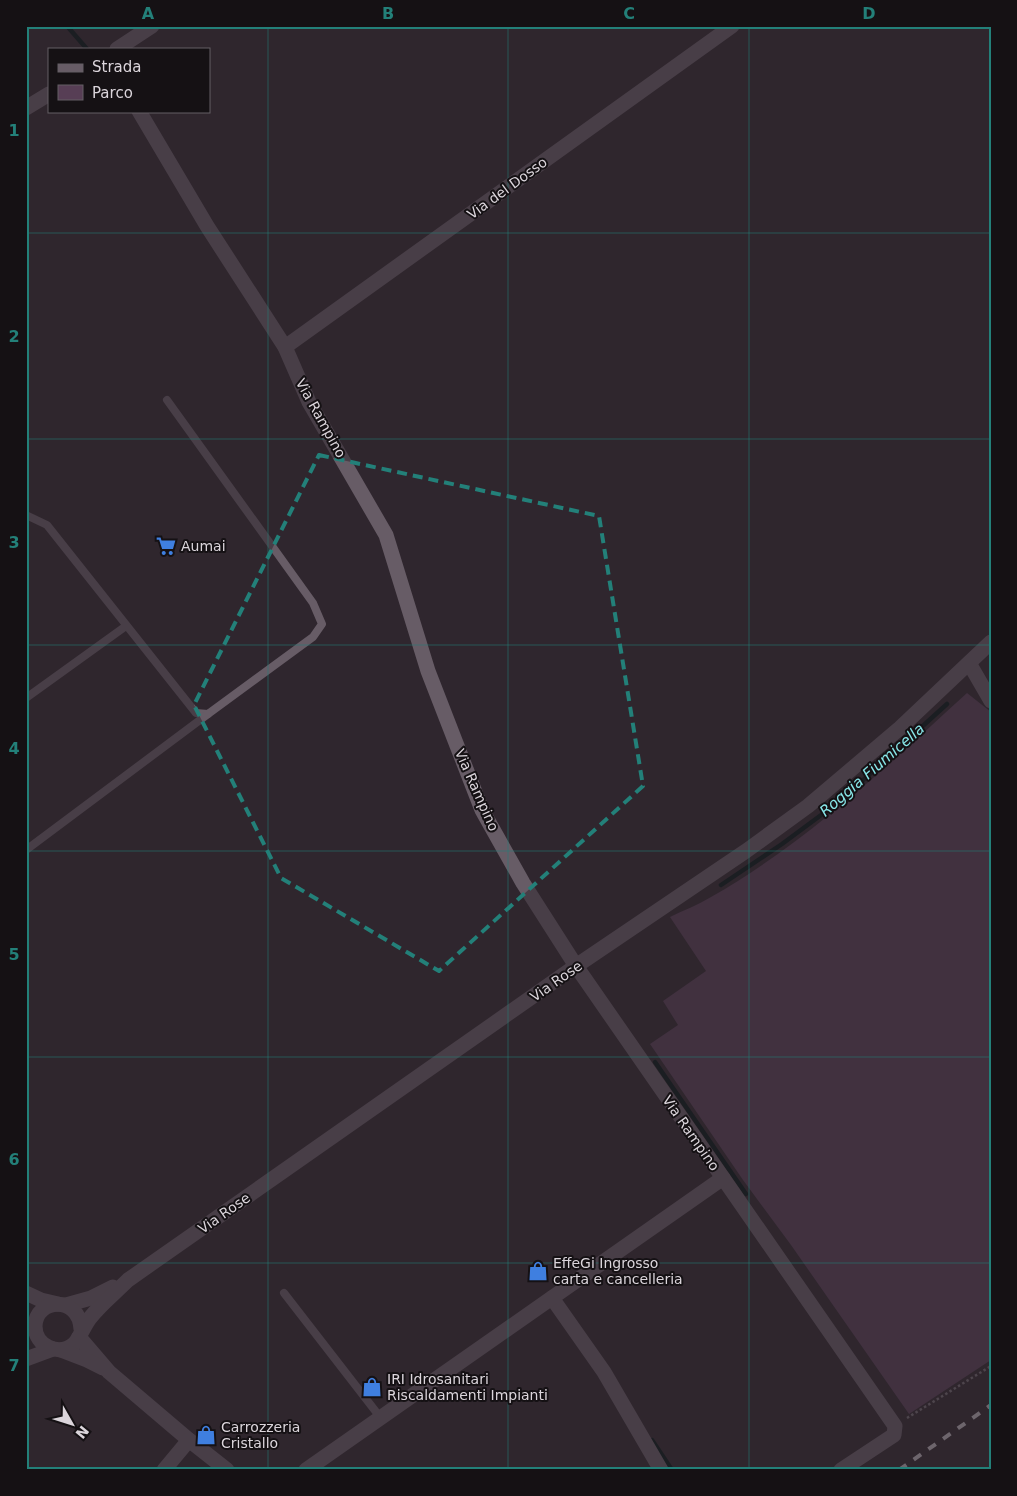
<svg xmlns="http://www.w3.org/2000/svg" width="1017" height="1496" font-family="'DejaVu Sans',sans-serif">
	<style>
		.green { fill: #573e55 }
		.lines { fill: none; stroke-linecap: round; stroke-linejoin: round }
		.stream { stroke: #041515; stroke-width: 4.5 }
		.path { stroke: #726a71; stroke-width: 2.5; stroke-dasharray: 2.5 2.5; stroke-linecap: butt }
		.lane { stroke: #675c66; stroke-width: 8 }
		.street { stroke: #675c66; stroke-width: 15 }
		.rail { stroke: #b9b2b9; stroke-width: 4; stroke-dasharray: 9 9; stroke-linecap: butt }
		.marked { fill: none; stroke: #238079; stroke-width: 4; stroke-dasharray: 10 6; stroke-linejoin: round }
		.grid { fill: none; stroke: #238079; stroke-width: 1; stroke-opacity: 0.55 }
		.labels { text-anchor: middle; stroke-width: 4; stroke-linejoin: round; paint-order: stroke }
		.street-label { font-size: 14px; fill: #dbd5db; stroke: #151114 }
		.poi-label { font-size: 14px; fill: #dbd5db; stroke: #151114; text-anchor: start }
		.water-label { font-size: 15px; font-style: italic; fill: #88e7e9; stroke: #151114 }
		.neatline { fill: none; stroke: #238079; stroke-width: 2 }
		.grid-label { font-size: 16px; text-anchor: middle; font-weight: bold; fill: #238079 }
	</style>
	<rect width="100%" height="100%" fill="#2f262e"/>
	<path class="green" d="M 967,693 L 991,712 L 991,1360 L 909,1414 L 791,1245 L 743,1180 L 650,1044 L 678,1025 L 663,1001 L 706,971 L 670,917 C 684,910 698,905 711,897 C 807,842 886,767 967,693 Z"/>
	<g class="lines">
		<g class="stream">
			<polyline points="67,26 87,49"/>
			<polyline points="721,885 782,844 840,801 947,704"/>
			<polyline points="655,1062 746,1194"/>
			<polyline points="652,1440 672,1470"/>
		</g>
		<polyline class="path" points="907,1418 991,1366"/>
		<g class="lane">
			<polyline points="26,515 47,525 196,713 208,714 313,637 322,624 313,603 167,400"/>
			<polyline points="26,698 126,626"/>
			<polyline points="26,850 208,714"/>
			<polyline points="284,1293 380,1417"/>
		</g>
		<g class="street">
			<polyline points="117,49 152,26"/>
			<polyline points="26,108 49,94"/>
			<polyline points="139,111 207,226 285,347 309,402 386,535 428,671 482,810 523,883 576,966 895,1426 894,1435 841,1470"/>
			<polyline points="285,347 732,26"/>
			<polyline points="969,663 991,701"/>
			<polyline points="26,1293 41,1300 58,1304"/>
			<polyline points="552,1298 604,1372 661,1470"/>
			<polyline points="66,1305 91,1298 113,1287"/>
			<path d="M 81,1329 C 79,1295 36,1298 35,1326 C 35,1346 59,1357 74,1344 C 79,1339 84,1326 90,1318 C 101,1304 115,1293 128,1280 L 576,966 L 746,851 L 808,806 L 900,728 L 991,642"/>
			<polyline points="79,1337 109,1372 189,1440 227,1470"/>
			<polyline points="61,1350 87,1360 103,1368"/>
			<polyline points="26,1359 53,1349"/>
			<polyline points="164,1470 189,1440"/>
			<polyline points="306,1470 723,1178"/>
		</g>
		<polyline class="rail" points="899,1470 991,1405"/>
	</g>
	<path d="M0 0H1017V1496H0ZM 319,455 L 599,516 L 643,786 L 439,971 L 281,878 L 194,705 Z" fill="#2f262e" fill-opacity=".55" fill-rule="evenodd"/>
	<path class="marked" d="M 319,455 L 599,516 L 643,786 L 439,971 L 281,878 L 194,705 Z"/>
	<path class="grid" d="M 268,26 L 268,1470M 508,26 L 508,1470M 749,26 L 749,1470M 26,233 L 991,233M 26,439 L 991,439M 26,645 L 991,645M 26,851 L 991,851M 26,1057 L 991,1057M 26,1263 L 991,1263"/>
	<defs>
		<symbol id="supermarket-bare" viewBox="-9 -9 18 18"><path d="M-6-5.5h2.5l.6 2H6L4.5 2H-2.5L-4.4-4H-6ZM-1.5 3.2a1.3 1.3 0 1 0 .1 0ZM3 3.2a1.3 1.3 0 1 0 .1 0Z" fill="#3f7fe0" stroke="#151114" stroke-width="2.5" paint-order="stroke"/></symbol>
		<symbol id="shop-bare" viewBox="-9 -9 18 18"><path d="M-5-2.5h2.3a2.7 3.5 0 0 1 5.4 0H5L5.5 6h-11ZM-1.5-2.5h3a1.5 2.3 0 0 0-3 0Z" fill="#3f7fe0" stroke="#151114" stroke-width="2.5" paint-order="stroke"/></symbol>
	</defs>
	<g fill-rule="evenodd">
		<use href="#supermarket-bare" x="152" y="532" width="28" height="28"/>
		<use href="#shop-bare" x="524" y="1257" width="28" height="28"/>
		<use href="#shop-bare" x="358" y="1373" width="28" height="28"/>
		<use href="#shop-bare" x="192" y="1421" width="28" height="28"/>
	</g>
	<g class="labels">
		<g class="street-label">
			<text transform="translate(507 188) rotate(-36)" y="5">Via del Dosso</text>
			<text transform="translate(321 418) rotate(61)" y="5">Via Rampino</text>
			<text transform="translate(477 790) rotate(66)" y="5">Via Rampino</text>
			<text transform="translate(556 981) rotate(-35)" y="5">Via Rose</text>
			<text transform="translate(691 1133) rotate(55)" y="5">Via Rampino</text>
			<text transform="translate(224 1213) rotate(-35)" y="5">Via Rose</text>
		</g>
		<g class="poi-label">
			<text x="181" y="551">Aumai</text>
			<text x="553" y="1268">EffeGi Ingrosso<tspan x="553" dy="16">carta e cancelleria</tspan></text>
			<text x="387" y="1384">IRI Idrosanitari<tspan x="387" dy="16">Riscaldamenti Impianti</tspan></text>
			<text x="221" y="1432">Carrozzeria<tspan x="221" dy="16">Cristallo</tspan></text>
		</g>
		<g class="water-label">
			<text transform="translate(872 770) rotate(-41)" y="5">Roggia Fiumicella</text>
		</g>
	</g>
	<rect width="1017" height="1496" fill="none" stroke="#151114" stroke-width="55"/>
	<rect x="48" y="48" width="162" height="65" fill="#151114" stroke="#645f64"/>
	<rect x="58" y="64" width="25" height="8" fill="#675c66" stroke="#645f64"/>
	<text x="92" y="72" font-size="15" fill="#dbd5db">Strada</text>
	<rect x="58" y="85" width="25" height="15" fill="#573e55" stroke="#645f64"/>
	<text x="92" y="98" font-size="15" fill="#dbd5db">Parco</text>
	<g transform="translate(72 1424) rotate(129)" stroke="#151114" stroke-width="4" paint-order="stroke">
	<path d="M0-4L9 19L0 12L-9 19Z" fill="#dbd5db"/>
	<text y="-8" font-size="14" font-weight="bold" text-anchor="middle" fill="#dbd5db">N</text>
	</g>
	<rect x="28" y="28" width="962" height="1440" class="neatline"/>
	<g class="grid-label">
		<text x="148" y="19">A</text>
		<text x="388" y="19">B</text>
		<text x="629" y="19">C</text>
		<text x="869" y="19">D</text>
		<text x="14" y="136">1</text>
		<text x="14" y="342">2</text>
		<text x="14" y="548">3</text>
		<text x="14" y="754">4</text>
		<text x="14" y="960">5</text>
		<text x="14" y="1165">6</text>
		<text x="14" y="1371">7</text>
	</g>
</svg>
